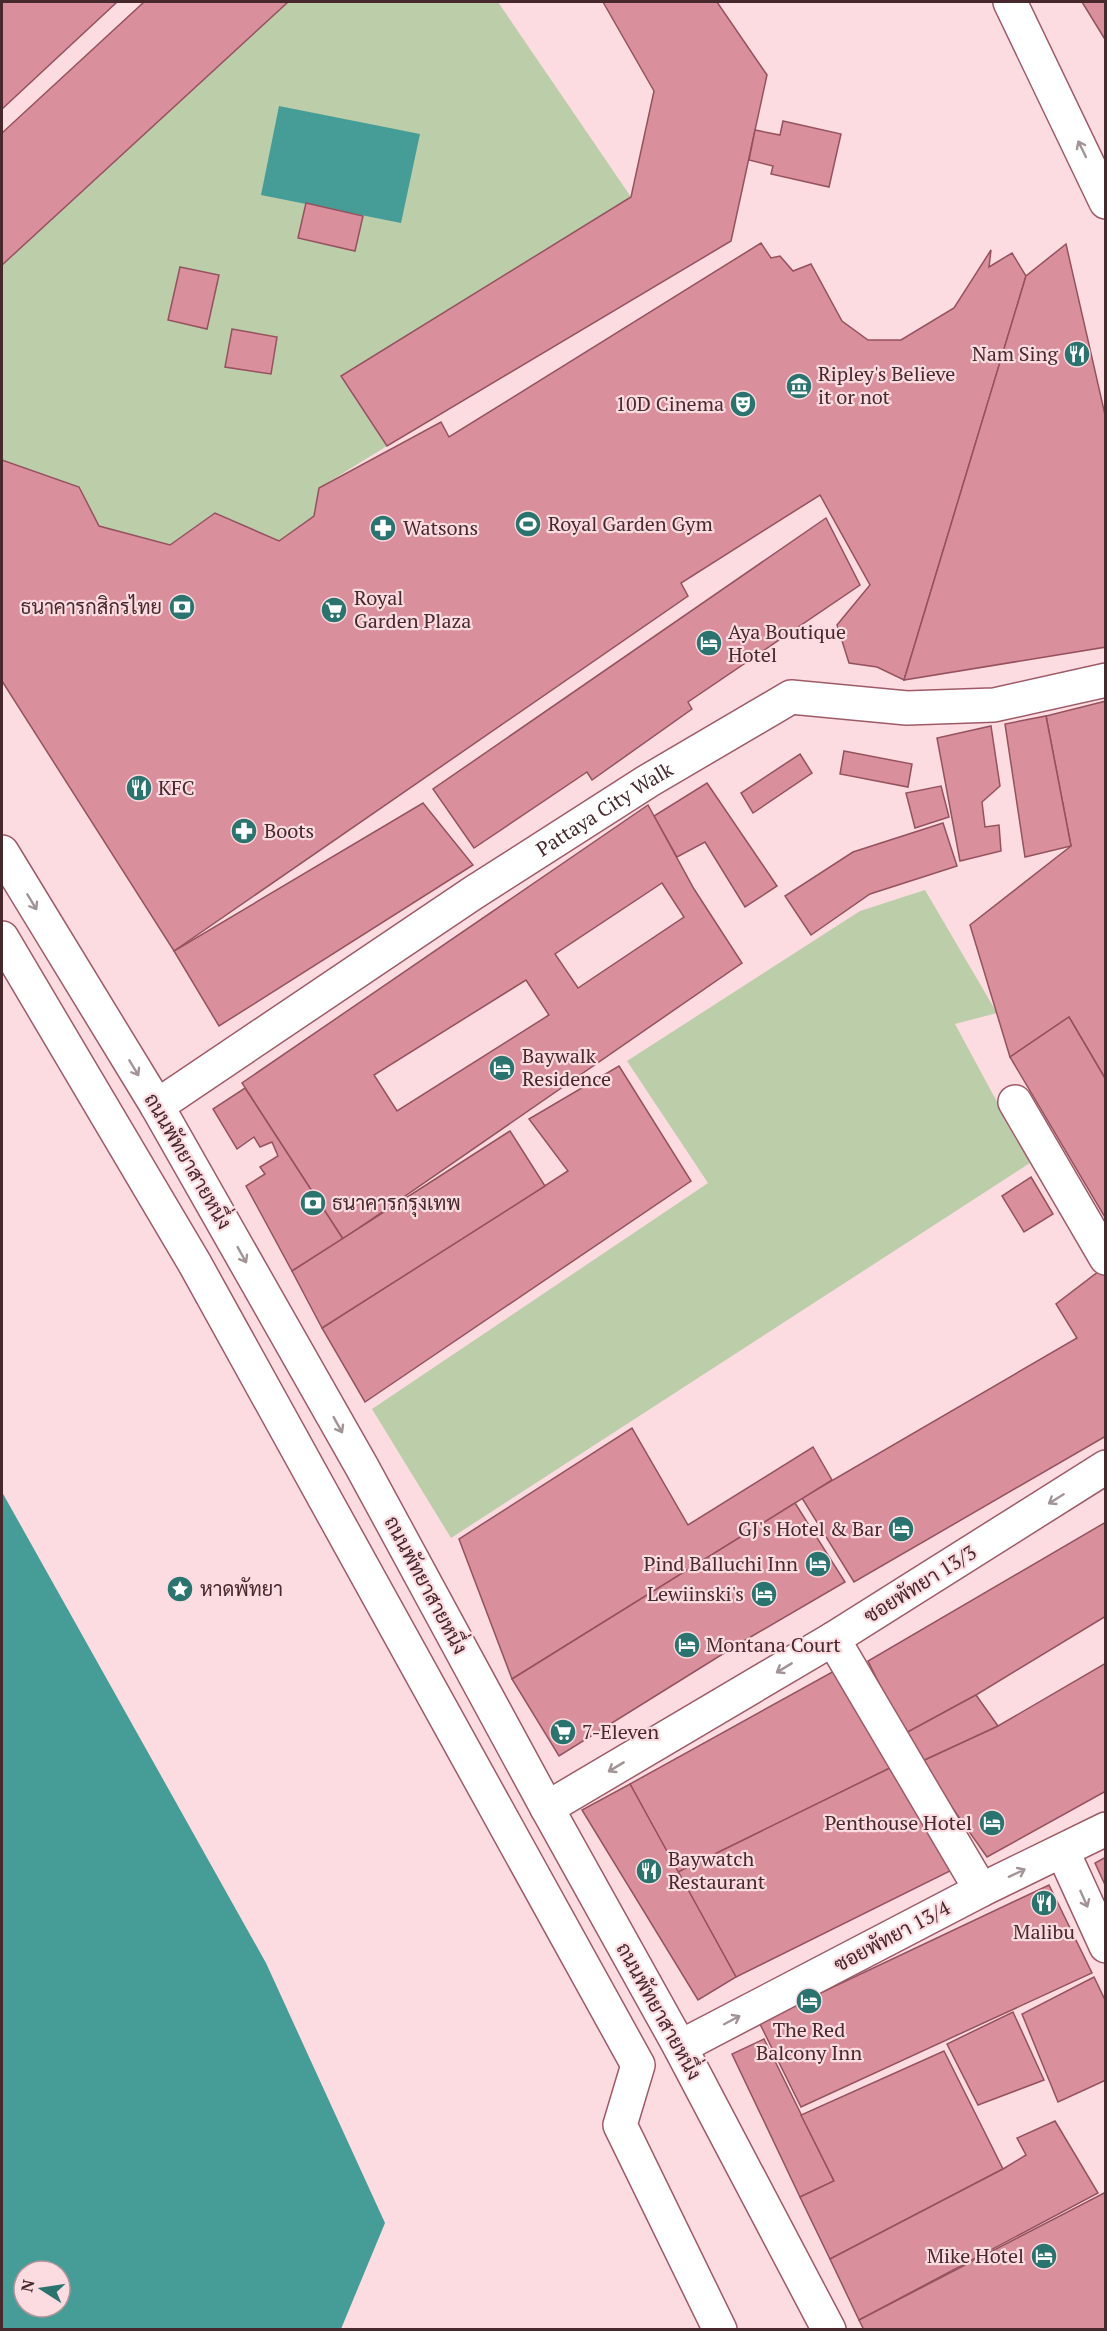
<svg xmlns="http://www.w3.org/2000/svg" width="1107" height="2331" font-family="'PT Serif',Sarabun,serif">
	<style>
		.green { fill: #bccdaa }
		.water { fill: #469d97; fill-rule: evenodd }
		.building { fill: #d9909c; stroke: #95525e; stroke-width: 1.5; fill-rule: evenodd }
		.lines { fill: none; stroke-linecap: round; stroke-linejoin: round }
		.minor-casing { stroke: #9e5b67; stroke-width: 36 }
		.major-casing { stroke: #9e5b67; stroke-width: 36 }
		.minor { stroke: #fff; stroke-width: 33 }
		.major { stroke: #fff; stroke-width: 33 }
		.oneway { stroke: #a29496 }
		.labels { text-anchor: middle; stroke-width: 4.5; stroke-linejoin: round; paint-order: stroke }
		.poi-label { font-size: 20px; fill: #46282d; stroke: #fcdce0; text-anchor: start }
		.street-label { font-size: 20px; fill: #46282d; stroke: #fcdce0 }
	</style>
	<rect width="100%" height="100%" fill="#fcdce0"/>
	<g class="green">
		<polygon points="288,2 498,2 631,197 341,376 387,446 319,488 314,516 279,541 215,513 170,545 99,526 79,487 2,460 2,265"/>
		<polygon points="925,890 997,1013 955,1024 1030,1163 451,1538 372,1409 708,1183 627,1061 860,911"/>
	</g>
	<g class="water">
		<polygon points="279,106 420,134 401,223 261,195"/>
		<path d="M 2,1492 L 266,1963 L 385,2223 L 341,2329 L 2,2329 ZM 24,2271 L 60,2271 L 60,2307 L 24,2307 Z"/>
	</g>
	<g class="building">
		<polygon points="2,2 117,2 2,109"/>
		<polygon points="144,2 288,2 2,265 2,133"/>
		<polygon points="603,2 717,2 767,75 731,241 387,446 341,376 631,197 654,91"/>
		<polygon points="1082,2 1106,2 1106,41"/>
		<polygon points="783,121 841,134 829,187 771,174 773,166 749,160 755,130 780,135"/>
		<polygon points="306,203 363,216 355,251 298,238"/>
		<polygon points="761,243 771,258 780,256 793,271 811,264 842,321 868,340 901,340 954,308 991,250 989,267 1012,253 1026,276 904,680 877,667 849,663 837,625 870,585 820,495 681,583 688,596 174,951 2,681 2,460 79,487 99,526 170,545 215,513 279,541 314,516 319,488 441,422 449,437"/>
		<polygon points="1066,244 1106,419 1106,647 904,680 1026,276"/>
		<polygon points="180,267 219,275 207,329 168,320"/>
		<polygon points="232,329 277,337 271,374 225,367"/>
		<polygon points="826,518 860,585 688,702 692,709 592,780 587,772 474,848 433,789"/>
		<polygon points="1106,701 1106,1080 1069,1017 1010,1057 970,925 1071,846 1046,716"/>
		<polygon points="1046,716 1071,846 1025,857 1005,724"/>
		<polygon points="991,726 1000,786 982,802 985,827 999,825 1001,851 960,861 937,738"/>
		<polygon points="844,751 912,764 908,787 840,774"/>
		<polygon points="800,754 812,773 753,813 741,793"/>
		<polygon points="707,783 777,886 745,907 705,842 677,857 654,816"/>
		<polygon points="941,786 949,817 915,828 906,793"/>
		<polygon points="423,803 473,865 219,1026 174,951"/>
		<path d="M 648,805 L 694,889 L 742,963 L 343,1239 L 242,1083 ZM 662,883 L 684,917 L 578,988 L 555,954 ZM 526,980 L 549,1015 L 397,1111 L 374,1075 Z"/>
		<polygon points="943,823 957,866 870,894 811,935 785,896 853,852"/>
		<polygon points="1069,1017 1106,1080 1106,1219 1010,1057"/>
		<polygon points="619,1066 691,1181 365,1402 322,1328 568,1171 529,1119"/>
		<polygon points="245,1088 343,1239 292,1271 246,1186 265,1174 260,1167 278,1156 272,1142 260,1147 254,1137 237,1149 213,1109"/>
		<polygon points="510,1131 545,1186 322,1328 292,1271"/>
		<polygon points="1031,1177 1053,1214 1024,1232 1002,1196"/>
		<polygon points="1103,1268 1106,1273 1106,1436 854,1582 802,1498 1077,1338 1056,1304"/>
		<polygon points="632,1428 688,1525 813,1447 832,1480 512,1679 459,1539"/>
		<polygon points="795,1503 845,1582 742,1642 559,1756 512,1679"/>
		<polygon points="1106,1522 1106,1616 976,1695 904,1734 868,1661"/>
		<polygon points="1106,1663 1106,1791 987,1857 920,1762 998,1726"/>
		<polygon points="836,1670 894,1766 678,1872 630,1784"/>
		<polygon points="976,1695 998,1726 920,1762 904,1734"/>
		<polygon points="894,1766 950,1871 736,1977 678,1872"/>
		<polygon points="630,1784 736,1977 698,2000 582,1810"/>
		<polygon points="1106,1857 1106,1887 1095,1863"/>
		<polygon points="1049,1885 1092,1973 801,2107 759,2022"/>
		<polygon points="1094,1977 1106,2002 1106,2080 1058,2102 1022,2014"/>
		<polygon points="1013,2012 1044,2080 978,2105 947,2044"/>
		<polygon points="764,2039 834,2181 800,2197 732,2054"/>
		<polygon points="944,2051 1003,2169 830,2259 800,2197 834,2181 801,2115"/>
		<polygon points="1055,2121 1098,2193 859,2320 830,2259 1003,2169 1026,2155 1017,2138"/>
		<polygon points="1106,2192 1106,2330 864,2330 859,2320"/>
	</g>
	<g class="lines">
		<defs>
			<g id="minor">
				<polyline points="2,938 195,1264 638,2065 620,2125 720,2330"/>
				<polyline points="1015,1102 1106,1258"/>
				<path id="s1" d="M 157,1106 L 473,893 L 648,781 L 791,697 L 907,708 L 994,705 L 1106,680"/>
				<polyline points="833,1639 981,1890"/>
				<polyline points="547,1808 833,1639 1106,1467"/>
				<polyline points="1063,1852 1106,1946"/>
				<polyline points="680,2047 981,1890 1106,1829"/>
			</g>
			<g id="major">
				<polyline points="1010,2 1106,202"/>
				<polyline points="2,852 157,1106 362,1467 547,1808 680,2047 829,2330"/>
			</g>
		</defs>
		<use href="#minor" class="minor-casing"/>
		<use href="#major" class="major-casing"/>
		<use href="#minor" class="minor"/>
		<use href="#major" class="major"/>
	</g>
	<defs><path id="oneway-shaft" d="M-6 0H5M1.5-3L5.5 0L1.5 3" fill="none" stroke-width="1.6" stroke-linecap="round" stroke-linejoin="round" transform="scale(1.5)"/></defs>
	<g class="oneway">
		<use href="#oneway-shaft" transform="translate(1082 149) rotate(-116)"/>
		<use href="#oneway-shaft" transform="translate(32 902) rotate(59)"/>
		<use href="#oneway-shaft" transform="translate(134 1068) rotate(59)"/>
		<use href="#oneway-shaft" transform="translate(242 1255) rotate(61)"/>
		<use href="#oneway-shaft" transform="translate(338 1425) rotate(61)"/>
		<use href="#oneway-shaft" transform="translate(1056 1499) rotate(148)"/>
		<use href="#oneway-shaft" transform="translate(784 1668) rotate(149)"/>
		<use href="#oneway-shaft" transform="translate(616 1767) rotate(149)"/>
		<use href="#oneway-shaft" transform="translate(1017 1873) rotate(-25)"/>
		<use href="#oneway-shaft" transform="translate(1084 1899) rotate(66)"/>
		<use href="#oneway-shaft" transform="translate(732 2020) rotate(-28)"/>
	</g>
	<defs>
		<symbol id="restaurant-disc" viewBox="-11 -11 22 22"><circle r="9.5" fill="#2a736f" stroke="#fcdce0"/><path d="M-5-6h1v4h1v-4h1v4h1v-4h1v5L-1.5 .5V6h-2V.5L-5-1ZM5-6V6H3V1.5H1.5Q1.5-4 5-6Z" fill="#fff"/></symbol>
		<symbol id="museum-disc" viewBox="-11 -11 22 22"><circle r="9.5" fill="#2a736f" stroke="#fcdce0"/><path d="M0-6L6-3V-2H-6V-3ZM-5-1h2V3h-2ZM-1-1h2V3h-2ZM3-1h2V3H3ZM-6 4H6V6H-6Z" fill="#fff"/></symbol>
		<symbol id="theatre-disc" viewBox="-11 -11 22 22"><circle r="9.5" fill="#2a736f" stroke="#fcdce0"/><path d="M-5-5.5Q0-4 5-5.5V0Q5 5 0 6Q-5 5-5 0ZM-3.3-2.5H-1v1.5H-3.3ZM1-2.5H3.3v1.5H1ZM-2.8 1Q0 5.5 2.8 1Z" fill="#fff"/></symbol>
		<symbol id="stadium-disc" viewBox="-11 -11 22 22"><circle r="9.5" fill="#2a736f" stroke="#fcdce0"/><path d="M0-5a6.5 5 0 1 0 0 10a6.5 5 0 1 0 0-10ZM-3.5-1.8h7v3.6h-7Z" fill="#fff"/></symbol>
		<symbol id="pharmacy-disc" viewBox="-11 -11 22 22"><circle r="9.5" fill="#2a736f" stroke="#fcdce0"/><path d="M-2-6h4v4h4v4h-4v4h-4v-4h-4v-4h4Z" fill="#fff"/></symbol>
		<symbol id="bank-disc" viewBox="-11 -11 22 22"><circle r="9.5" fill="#2a736f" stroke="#fcdce0"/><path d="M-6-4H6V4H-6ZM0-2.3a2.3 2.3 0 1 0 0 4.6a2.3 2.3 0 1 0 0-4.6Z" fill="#fff"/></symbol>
		<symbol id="supermarket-disc" viewBox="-11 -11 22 22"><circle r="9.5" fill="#2a736f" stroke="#fcdce0"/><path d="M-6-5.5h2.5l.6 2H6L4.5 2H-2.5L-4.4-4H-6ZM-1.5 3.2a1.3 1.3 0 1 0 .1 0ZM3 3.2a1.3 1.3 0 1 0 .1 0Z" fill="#fff"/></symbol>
		<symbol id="hotel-disc" viewBox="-11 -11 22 22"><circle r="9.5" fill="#2a736f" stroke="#fcdce0"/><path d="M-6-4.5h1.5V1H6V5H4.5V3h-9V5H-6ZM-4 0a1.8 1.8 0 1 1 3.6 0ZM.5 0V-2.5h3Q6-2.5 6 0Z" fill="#fff"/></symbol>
		<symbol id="sight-disc" viewBox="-11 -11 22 22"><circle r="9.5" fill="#2a736f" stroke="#fcdce0"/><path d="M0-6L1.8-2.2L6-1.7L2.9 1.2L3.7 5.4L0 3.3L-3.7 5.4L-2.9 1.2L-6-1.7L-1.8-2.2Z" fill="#fff"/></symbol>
	</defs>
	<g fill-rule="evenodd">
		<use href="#restaurant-disc" x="1062" y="339" width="30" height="30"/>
		<use href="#museum-disc" x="784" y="371" width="30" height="30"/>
		<use href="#theatre-disc" x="728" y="389" width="30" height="30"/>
		<use href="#stadium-disc" x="513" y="509" width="30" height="30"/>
		<use href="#pharmacy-disc" x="368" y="513" width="30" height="30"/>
		<use href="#bank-disc" x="167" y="592" width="30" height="30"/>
		<use href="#supermarket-disc" x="319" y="595" width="30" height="30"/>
		<use href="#hotel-disc" x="694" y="628" width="30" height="30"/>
		<use href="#restaurant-disc" x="124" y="773" width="30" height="30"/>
		<use href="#pharmacy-disc" x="229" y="816" width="30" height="30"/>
		<use href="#hotel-disc" x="487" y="1053" width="30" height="30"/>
		<use href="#bank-disc" x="298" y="1188" width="30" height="30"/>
		<use href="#hotel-disc" x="886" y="1514" width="30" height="30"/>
		<use href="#hotel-disc" x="803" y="1549" width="30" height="30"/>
		<use href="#sight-disc" x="165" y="1574" width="30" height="30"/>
		<use href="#hotel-disc" x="749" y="1579" width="30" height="30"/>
		<use href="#hotel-disc" x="672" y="1630" width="30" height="30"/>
		<use href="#supermarket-disc" x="548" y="1717" width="30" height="30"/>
		<use href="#hotel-disc" x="977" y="1808" width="30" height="30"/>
		<use href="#restaurant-disc" x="634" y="1856" width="30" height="30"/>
		<use href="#restaurant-disc" x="1029" y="1888" width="30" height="30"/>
		<use href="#hotel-disc" x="794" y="1986" width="30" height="30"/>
		<use href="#hotel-disc" x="1029" y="2241" width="30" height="30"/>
	</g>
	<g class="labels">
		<g class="poi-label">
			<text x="1058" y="361" text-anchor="end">Nam Sing</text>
			<text x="818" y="381">Ripley's Believe<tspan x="818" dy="23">it or not</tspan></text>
			<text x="724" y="411" text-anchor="end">10D Cinema</text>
			<text x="548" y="531">Royal Garden Gym</text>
			<text x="403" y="535">Watsons</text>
			<text x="354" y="605">Royal<tspan x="354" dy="23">Garden Plaza</tspan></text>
			<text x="162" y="614" text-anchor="end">ธนาคารกสิกรไทย</text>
			<text x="728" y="639">Aya Boutique<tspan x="728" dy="23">Hotel</tspan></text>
			<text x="158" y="795">KFC</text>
			<text x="264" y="838">Boots</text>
			<text x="522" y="1063">Baywalk<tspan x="522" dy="23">Residence</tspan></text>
			<text x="332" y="1210">ธนาคารกรุงเทพ</text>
			<text x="882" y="1536" text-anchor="end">GJ's Hotel &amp; Bar</text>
			<text x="798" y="1571" text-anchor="end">Pind Balluchi Inn</text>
			<text x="200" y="1596">หาดพัทยา</text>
			<text x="744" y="1601" text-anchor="end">Lewiinski's</text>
			<text x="706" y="1652">Montana Court</text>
			<text x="582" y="1739">7-Eleven</text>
			<text x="972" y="1830" text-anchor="end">Penthouse Hotel</text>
			<text x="668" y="1866">Baywatch<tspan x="668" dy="23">Restaurant</tspan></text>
			<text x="1044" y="1939" text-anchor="middle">Malibu</text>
			<text x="809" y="2037" text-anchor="middle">The Red<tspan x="809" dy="23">Balcony Inn</tspan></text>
			<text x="1024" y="2263" text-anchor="end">Mike Hotel</text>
		</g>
		<g class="street-label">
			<text dy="7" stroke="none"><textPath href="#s1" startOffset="537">Pattaya City Walk</textPath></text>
			<text transform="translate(188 1161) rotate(60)" y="7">ถนนพัทยาสายหนึ่ง</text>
			<text transform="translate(920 1584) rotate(-32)" y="7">ซอยพัทยา 13/3</text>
			<text transform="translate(426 1585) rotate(62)" y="7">ถนนพัทยาสายหนึ่ง</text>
			<text transform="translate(892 1936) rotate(-28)" y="7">ซอยพัทยา 13/4</text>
			<text transform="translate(659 2011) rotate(61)" y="7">ถนนพัทยาสายหนึ่ง</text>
		</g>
	</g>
	<rect width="1107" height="2331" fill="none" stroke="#46282d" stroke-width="6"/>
	<g transform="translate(42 2289) rotate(282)"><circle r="28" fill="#fcdce0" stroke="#b39498" stroke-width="1.5"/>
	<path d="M0-4.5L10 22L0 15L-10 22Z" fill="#2a736f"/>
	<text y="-9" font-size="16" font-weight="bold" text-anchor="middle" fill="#46282d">N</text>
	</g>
</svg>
